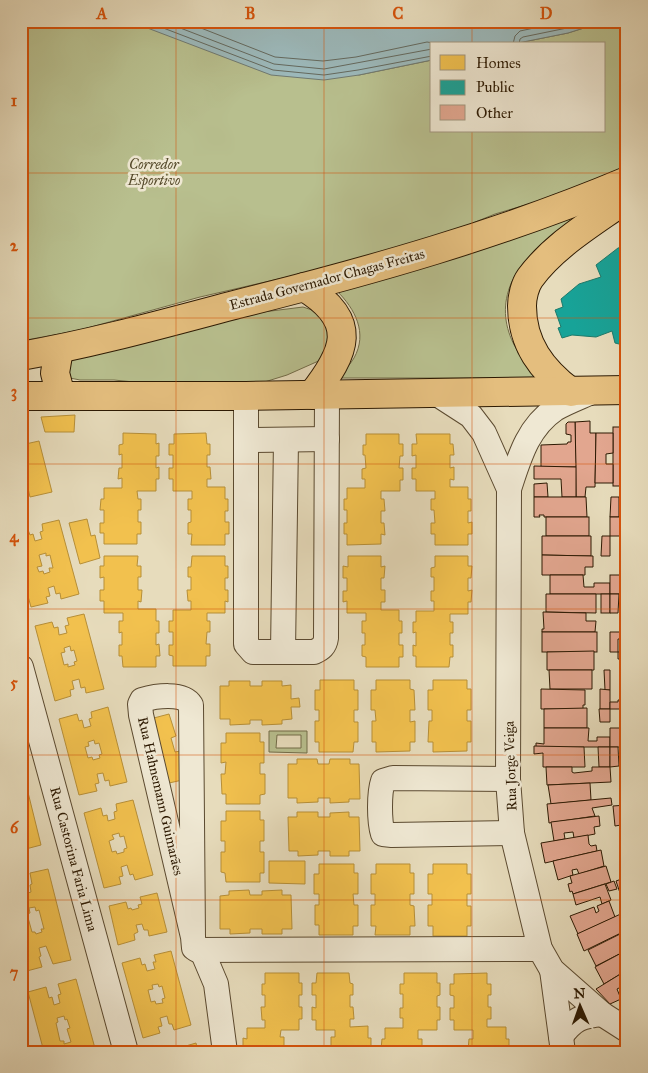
<svg xmlns="http://www.w3.org/2000/svg" width="648" height="1073" font-family="'IM FELL Great Primer',serif">
	<style>
		.green { fill: #b8bf8e; stroke: #726c48; fill-rule: evenodd }
		.water { fill: #9cb9bb; stroke: #6f7971 }
		.homes { fill: #f2c14e; stroke: #b78f37; fill-rule: evenodd }
		.public { fill: #17a398; stroke: #1d7a6b }
		.lines { fill: none; stroke-linecap: round; stroke-linejoin: round }
		.shore { stroke: #64695e; stroke-width: 1 }
		.building { fill: #e2a68f; stroke: #2c1902 }
		.minor-casing { stroke: #5b4a30; stroke-width: 26 }
		.major-casing { stroke: #2c1902; stroke-width: 30 }
		.minor { stroke: #efe8d3; stroke-width: 24 }
		.major { stroke: #e4be7e; stroke-width: 28 }
		.grid { fill: none; stroke: #d5530b; stroke-width: 1; stroke-opacity: 0.55 }
		.labels { text-anchor: middle; stroke-width: 5; stroke-linejoin: round; paint-order: stroke }
		.park-label { font-size: 14px; font-style: italic; fill: #564b2c; stroke: #efe8d3 }
		.street-label { font-size: 14px; fill: #2c1902; stroke: #efe8d3 }
		.neatline { fill: none; stroke: #d5530b; stroke-width: 2 }
		.grid-label { font-size: 16px; text-anchor: middle; font-weight: bold; fill: #d5530b }
	</style>
	<rect width="100%" height="100%" fill="#e7dcbc"/>
	<filter id="stains"><feTurbulence type="fractalNoise" baseFrequency=".004" numOctaves="4"/><feColorMatrix values="0 0 0 0 .2 0 0 0 0 .09 0 0 0 0 .02 0 0 0 .5 -.17"/></filter>
	<radialGradient id="worn" r=".72"><stop offset=".6" stop-color="#630" stop-opacity="0"/><stop offset="1" stop-color="#630" stop-opacity=".3"/></radialGradient>
	<g class="green">
		<polygon points="21,21 129,21 359,75 432,60 432,131 604,131 604,44 513,44 568,33 606,21 627,21 627,167 563,194 495,214 441,236 383,255 200,297 80,330 21,341"/>
		<path d="M 586,209 C 567,225 538,246 523,264 C 491,304 506,348 541,378 L 341,378 L 340,377 C 344,370 350,365 354,358 C 368,333 355,309 337,291 Z"/>
		<polygon points="303,307 318,312 331,331 323,359 287,375 258,384 154,384 114,380 80,380 70,378 66,368 71,360 75,358 215,318"/>
		<path d="M 269,731 L 307,731 L 307,753 L 269,752 ZM 277,735 L 301,735 L 301,748 L 276,748 Z"/>
	</g>
	<polygon class="water" points="129,21 606,21 568,33 513,44 432,44 432,60 359,75 324,80 271,75"/>
	<g class="homes">
		<polygon points="75,415 74,432 45,432 41,417"/>
		<polygon points="123,433 156,434 156,444 159,443 159,456 156,456 156,468 159,467 159,479 156,479 156,491 137,491 138,499 141,499 141,510 138,510 138,522 141,522 141,534 137,534 137,544 104,544 104,533 100,533 100,523 104,523 104,510 100,510 101,499 104,499 104,488 122,488 122,478 118,479 119,468 122,468 122,454 119,455 119,445 123,444"/>
		<polygon points="206,433 207,444 210,444 210,455 207,455 207,467 210,467 211,479 207,479 207,487 225,487 225,499 228,499 228,511 225,511 225,522 229,522 229,534 225,534 225,545 191,545 192,534 188,534 188,523 191,522 191,510 188,510 188,499 192,499 192,491 173,491 173,479 169,479 169,468 173,468 173,455 169,455 169,444 174,444 174,434"/>
		<polygon points="366,434 399,434 399,444 403,444 403,456 400,456 399,468 403,468 403,480 400,480 400,491 381,491 381,499 384,499 385,511 381,511 381,523 384,523 385,535 381,534 381,544 347,545 347,534 344,534 344,523 347,523 347,510 344,510 344,499 347,499 347,488 365,488 365,479 362,479 362,469 366,468 365,455 363,455 363,445 366,445"/>
		<polygon points="416,434 450,434 450,444 453,444 454,455 450,455 450,468 454,467 454,480 450,479 450,487 468,487 468,499 471,499 471,511 468,511 468,523 472,522 472,534 468,534 468,545 435,545 435,534 431,534 431,523 435,523 434,510 431,510 431,499 435,499 435,491 416,491 416,479 412,479 412,468 416,468 416,455 412,456 412,444 417,444"/>
		<polygon points="39,441 52,492 30,497 25,476 21,477 21,445"/>
		<polygon points="87,519 91,536 95,535 100,558 80,564 69,523"/>
		<path d="M 59,520 L 79,594 L 61,599 L 60,593 L 56,594 L 54,586 L 48,588 L 50,596 L 46,597 L 48,603 L 31,607 L 21,571 L 21,528 L 27,527 L 30,535 L 33,534 L 35,541 L 42,539 L 40,532 L 43,531 L 42,524 ZM 46,553 L 46,556 L 50,555 L 53,568 L 49,568 L 50,572 L 44,574 L 43,571 L 39,572 L 37,567 L 42,566 L 39,555 Z"/>
		<polygon points="104,556 138,556 137,566 141,566 141,577 138,577 138,590 142,590 141,602 138,601 138,609 156,609 156,621 159,621 159,633 156,633 156,645 159,644 160,656 156,656 156,667 123,667 122,656 119,656 119,645 122,645 122,632 119,633 119,621 123,621 123,613 104,613 104,601 100,601 100,590 104,590 104,577 100,578 100,566 104,566"/>
		<polygon points="192,556 225,556 225,566 228,566 228,578 225,578 225,590 228,590 228,602 225,601 225,613 207,613 207,621 210,621 210,632 207,632 206,644 210,644 210,656 206,656 206,666 173,666 173,656 169,655 169,645 173,645 173,632 169,632 169,621 173,621 173,610 191,610 191,601 188,601 187,590 191,590 191,577 188,577 188,567 191,567"/>
		<polygon points="348,556 381,556 381,567 385,566 384,578 381,578 381,590 385,590 385,602 381,602 381,610 399,610 399,621 402,621 402,633 399,633 399,645 403,645 403,657 399,657 399,667 366,667 366,657 362,656 362,645 365,645 365,633 362,633 362,621 366,621 366,613 347,613 347,601 343,602 343,591 347,591 347,578 343,578 343,566 348,567"/>
		<polygon points="435,556 468,556 468,566 472,566 471,578 468,578 468,591 472,590 471,602 468,602 468,614 450,614 450,622 453,622 453,633 450,633 450,645 453,645 453,657 450,657 449,667 416,667 416,656 413,656 413,645 416,646 416,632 413,633 413,622 416,622 416,611 434,611 434,601 431,601 431,591 434,591 434,577 431,577 431,568 435,567"/>
		<path d="M 84,614 L 104,689 L 86,693 L 85,687 L 81,688 L 79,679 L 72,681 L 74,689 L 70,690 L 71,696 L 55,701 L 35,626 L 52,622 L 54,628 L 58,627 L 59,635 L 67,633 L 65,626 L 69,625 L 67,618 ZM 70,646 L 71,651 L 74,650 L 77,661 L 74,662 L 75,665 L 68,667 L 68,664 L 64,665 L 61,653 L 65,652 L 64,648 Z"/>
		<polygon points="320,680 354,680 354,690 358,690 358,710 354,710 354,722 358,722 358,742 354,742 353,752 319,752 319,742 315,742 315,721 319,721 319,710 315,710 315,690 320,690"/>
		<polygon points="376,680 410,680 410,689 414,690 415,710 410,710 410,722 415,721 415,742 410,742 410,751 376,752 376,742 372,742 372,721 376,721 375,710 371,710 371,690 376,690"/>
		<polygon points="433,680 467,680 467,689 471,689 471,710 467,710 467,721 471,721 471,742 467,742 467,751 433,752 433,742 428,742 429,721 432,721 432,710 428,710 428,690 433,690"/>
		<polygon points="229,681 250,681 250,686 262,686 262,681 282,681 282,686 291,685 291,699 299,698 300,707 291,707 292,719 282,720 282,724 262,725 262,720 250,720 250,724 230,725 230,719 220,719 220,686 229,686"/>
		<path d="M 108,707 L 127,782 L 110,786 L 109,780 L 105,781 L 103,773 L 97,774 L 99,783 L 95,784 L 97,791 L 79,795 L 59,719 L 77,714 L 79,721 L 82,720 L 84,728 L 91,726 L 89,719 L 92,718 L 91,712 ZM 94,740 L 95,744 L 99,743 L 102,754 L 99,755 L 100,758 L 93,760 L 92,757 L 88,758 L 85,747 L 89,746 L 88,742 Z"/>
		<polygon points="169,714 176,736 171,738 175,752 180,751 187,779 169,783 150,719"/>
		<polygon points="226,733 260,733 260,742 264,742 264,763 260,763 260,774 265,774 265,794 260,795 260,804 226,804 226,794 222,794 221,774 225,774 226,762 221,763 221,743 226,743"/>
		<polygon points="297,759 317,759 318,764 329,764 330,759 350,759 350,764 359,764 360,799 349,799 349,802 330,803 330,798 318,798 318,802 297,803 297,798 288,798 288,764 297,764"/>
		<polygon points="21,764 41,845 22,850 21,845"/>
		<path d="M 133,800 L 153,875 L 135,880 L 133,874 L 130,875 L 127,865 L 121,867 L 123,876 L 119,877 L 121,884 L 104,888 L 84,813 L 101,808 L 103,816 L 107,815 L 108,821 L 115,819 L 114,812 L 117,811 L 116,804 ZM 119,833 L 120,837 L 124,836 L 127,848 L 124,849 L 124,852 L 117,854 L 116,851 L 112,852 L 109,841 L 114,839 L 112,835 Z"/>
		<polygon points="226,811 260,811 260,820 264,820 264,841 260,841 260,852 264,852 264,873 260,873 260,882 226,882 225,873 221,872 221,852 225,852 225,841 221,841 221,821 226,821"/>
		<polygon points="297,812 318,812 318,817 330,817 330,813 349,812 349,817 359,817 360,851 349,851 349,856 330,856 330,851 318,851 318,855 298,856 298,851 289,851 288,817 297,817"/>
		<polygon points="269,861 305,861 305,884 269,883"/>
		<polygon points="319,864 354,864 354,873 358,873 358,894 353,894 354,905 358,905 358,926 353,926 353,935 319,935 319,925 315,925 315,905 319,905 319,894 314,894 314,874 319,874"/>
		<polygon points="376,864 410,864 410,873 414,873 414,894 410,894 410,905 414,906 415,926 410,926 410,935 375,935 376,926 371,926 371,905 375,905 375,894 371,894 371,874 376,874"/>
		<polygon points="433,864 467,864 467,874 471,874 471,894 467,894 467,906 471,906 471,926 467,926 467,936 433,936 433,926 428,926 428,905 432,905 432,894 428,894 428,874 433,874"/>
		<path d="M 48,869 L 71,960 L 53,964 L 46,946 L 39,948 L 41,956 L 39,957 L 42,967 L 23,972 L 21,966 L 21,888 L 23,887 L 25,894 L 31,892 L 30,885 L 32,884 L 30,873 ZM 35,907 L 36,911 L 39,910 L 44,929 L 41,929 L 42,932 L 36,934 L 35,932 L 32,932 L 27,914 L 30,913 L 29,908 Z"/>
		<polygon points="249,890 250,895 262,895 262,891 282,890 282,895 291,895 292,929 282,929 282,934 262,934 262,929 250,929 250,933 230,934 230,929 220,929 220,896 229,895 229,891"/>
		<polygon points="157,893 167,932 149,936 148,930 144,930 142,924 136,925 138,932 134,934 135,940 118,945 109,906 126,902 128,909 131,908 132,910 139,908 138,905 142,904 140,897"/>
		<path d="M 171,951 L 191,1025 L 174,1030 L 172,1024 L 169,1024 L 167,1016 L 160,1018 L 162,1026 L 158,1027 L 160,1033 L 143,1038 L 122,963 L 140,958 L 142,965 L 145,964 L 147,971 L 155,969 L 153,962 L 156,962 L 154,955 ZM 158,984 L 159,987 L 162,986 L 165,998 L 162,999 L 163,1003 L 156,1004 L 155,1001 L 151,1002 L 148,990 L 153,989 L 152,985 Z"/>
		<polygon points="265,973 299,973 299,983 302,983 302,995 299,995 299,1007 302,1007 302,1019 299,1019 299,1030 281,1030 280,1037 284,1037 284,1050 280,1050 280,1052 247,1052 247,1049 243,1049 243,1038 247,1039 247,1028 265,1028 265,1020 262,1020 261,1007 265,1007 265,995 262,995 262,984 265,984"/>
		<polygon points="317,973 349,973 350,983 353,984 353,995 350,995 350,1007 353,1007 354,1019 350,1019 350,1027 368,1026 368,1038 371,1038 371,1050 368,1050 368,1052 334,1052 334,1050 331,1050 331,1037 335,1037 335,1030 316,1030 316,1020 312,1020 312,1007 316,1008 316,995 312,995 312,983 316,983"/>
		<polygon points="404,973 437,973 437,983 440,983 440,995 437,996 437,1007 440,1007 440,1020 437,1020 437,1030 418,1030 418,1039 422,1039 422,1050 419,1050 419,1052 385,1052 385,1050 381,1049 382,1039 385,1039 385,1028 403,1028 403,1018 400,1018 400,1008 403,1008 403,994 400,994 400,984 404,984"/>
		<polygon points="487,973 487,984 491,984 491,995 488,995 488,1007 491,1007 491,1019 487,1019 487,1027 506,1027 506,1039 509,1039 509,1051 506,1052 472,1052 472,1050 468,1050 469,1039 473,1039 473,1030 454,1030 454,1020 450,1020 450,1008 454,1008 454,996 450,995 450,984 454,984 454,974"/>
		<path d="M 76,979 L 96,1052 L 44,1052 L 28,992 L 46,987 L 49,998 L 52,997 L 54,1005 L 60,1003 L 58,995 L 61,994 L 58,984 ZM 64,1016 L 65,1020 L 67,1019 L 70,1028 L 67,1029 L 71,1042 L 64,1044 L 64,1041 L 60,1041 L 56,1023 L 58,1022 L 57,1018 Z"/>
		<polygon points="196,1043 198,1052 180,1052 179,1048"/>
	</g>
	<polygon class="public" points="627,246 627,342 619,344 615,343 612,331 596,337 572,335 562,338 558,328 561,327 555,310 563,307 561,299 579,284 601,277 596,265 618,248"/>
	<g class="lines">
		<g class="shore">
			<polyline points="145,21 273,70 324,75 358,70 432,56"/>
			<polyline points="162,21 274,64 324,69 432,49"/>
			<polyline points="183,21 275,57 323,61 356,57 427,42 439,44"/>
			<polyline points="513,44 515,36 520,31 567,21"/>
			<polyline points="519,44 520,39 523,37 567,28 589,21"/>
		</g>
	</g>
	<g class="building">
		<polygon points="590,421 590,433 596,433 595,487 586,487 585,497 576,497 575,422"/>
		<polygon points="568,422 575,422 576,467 541,467 541,445 567,444 568,442 571,442 571,435 566,434 566,424"/>
		<rect x="613" y="427" width="14" height="59"/>
		<polygon points="596,433 613,433 613,453 606,454 606,464 613,464 613,483 595,483"/>
		<polygon points="534,466 576,467 576,497 562,497 561,479 534,479"/>
		<polygon points="547,483 548,497 534,497 534,484"/>
		<polygon points="534,497 586,497 587,517 544,517 544,515 539,515 540,517 534,517"/>
		<polygon points="611,497 619,497 619,517 610,517"/>
		<rect x="546" y="517" width="43" height="19"/>
		<rect x="610" y="517" width="17" height="19"/>
		<polygon points="542,536 591,536 591,556 542,555"/>
		<polygon points="602,536 610,536 610,556 601,556"/>
		<polygon points="542,555 593,556 593,567 585,567 585,575 542,575"/>
		<polygon points="550,575 583,575 584,587 594,587 594,583 610,583 610,594 550,594"/>
		<rect x="610" y="575" width="10" height="19"/>
		<polygon points="546,594 596,594 596,613 546,612"/>
		<rect x="601" y="594" width="9" height="19"/>
		<polygon points="610,594 619,594 618,613 610,613"/>
		<polygon points="543,612 586,613 586,621 596,621 595,632 542,632 542,629 544,629"/>
		<rect x="542" y="632" width="55" height="20"/>
		<polygon points="610,632 627,632 627,639 618,639 618,652 610,652"/>
		<polygon points="594,651 594,670 547,670 547,652"/>
		<polygon points="627,651 627,659 618,659 618,652"/>
		<polygon points="549,670 592,670 592,689 550,689"/>
		<polygon points="604,670 610,670 610,690 605,690"/>
		<polygon points="541,689 585,690 585,705 583,705 583,709 541,709"/>
		<polygon points="600,689 610,690 610,709 600,709"/>
		<polygon points="618,700 627,700 627,709 610,709 610,702 618,702"/>
		<polygon points="587,708 587,728 544,728 544,709"/>
		<polygon points="599,709 610,709 610,722 600,722"/>
		<polygon points="544,728 589,728 588,741 597,741 597,737 610,737 610,747 536,747 536,743 544,744"/>
		<polygon points="610,728 622,728 622,742 627,742 627,747 610,747"/>
		<polygon points="534,746 584,747 585,767 543,767 543,753 534,754"/>
		<polygon points="598,747 610,747 610,767 599,767"/>
		<polygon points="610,747 618,747 619,766 610,767"/>
		<polygon points="546,767 572,767 572,772 574,773 592,771 592,767 610,767 611,782 547,785"/>
		<polygon points="590,783 591,800 551,804 548,785"/>
		<polygon points="611,798 612,805 592,808 595,816 549,823 547,804"/>
		<polygon points="626,805 627,824 615,826 613,806"/>
		<polygon points="599,816 600,826 594,827 595,834 574,838 573,832 564,833 565,839 554,841 551,822"/>
		<polygon points="588,835 589,844 591,846 596,845 597,851 545,863 541,843"/>
		<polygon points="627,844 627,864 624,865 620,846"/>
		<polygon points="601,850 604,866 579,874 577,869 572,870 573,875 558,880 553,861"/>
		<polygon points="606,866 611,882 573,894 572,891 570,892 568,884 572,883 570,876"/>
		<polygon points="627,877 627,894 621,896 616,881"/>
		<polygon points="614,881 617,889 609,891 606,884"/>
		<polygon points="605,884 611,900 602,904 600,897 576,905 573,894"/>
		<polygon points="609,901 615,917 578,934 570,916 594,907 596,913 599,911 597,906"/>
		<polygon points="625,912 627,919 620,922 625,931 584,951 577,934"/>
		<polygon points="626,931 627,950 596,966 588,950"/>
		<polygon points="627,950 627,970 604,984 595,967"/>
		<polygon points="627,970 627,988 625,985 617,989 621,999 610,1004 596,989"/>
	</g>
	<g class="lines">
		<defs>
			<g id="minor">
				<path d="M 594,391 C 581,397 567,402 555,409 C 527,428 519,459 509,489 L 508,779 L 512,833 L 540,949 L 552,970 L 602,1014 L 627,1030"/>
				<polyline points="437,394 471,416 484,433 509,489"/>
				<path d="M 246,396 L 246,644 L 253,652 L 314,652 C 321,649 325,646 326,638 L 327,395"/>
				<polyline points="247,440 327,439"/>
				<polyline points="283,652 286,440"/>
				<polyline points="21,667 126,1052"/>
				<path d="M 508,779 L 393,778 L 383,781 C 379,793 379,821 383,834 L 392,835 L 512,833"/>
				<path d="M 193,937 L 141,715 L 140,704 L 142,700 C 156,696 183,692 191,705 L 193,937 L 194,948 L 197,950 L 540,949"/>
				<polyline points="202,951 216,984 225,1052"/>
				<polyline points="552,970 563,1052"/>
				<path d="M 561,1036 C 574,1019 581,1016 602,1014"/>
			</g>
			<g id="major">
				<path d="M 304,287 C 360,321 346,352 312,395"/>
				<polyline points="59,349 55,373 61,396"/>
				<path d="M 21,356 C 95,343 166,323 238,304 C 370,271 501,234 627,181"/>
				<path d="M 571,392 C 542,370 522,344 522,306 C 522,297 525,285 530,278 C 555,244 594,222 627,198"/>
				<polyline points="21,396 246,396 627,390"/>
			</g>
		</defs>
		<use href="#minor" class="minor-casing"/>
		<use href="#major" class="major-casing"/>
		<use href="#minor" class="minor"/>
		<use href="#major" class="major"/>
	</g>
	<path class="grid" d="M 176,21 L 176,1052M 324,21 L 324,1052M 472,21 L 472,44M 472,131 L 472,1052M 21,173 L 627,173M 21,318 L 627,318M 21,464 L 627,464M 21,609 L 627,609M 21,755 L 627,755M 21,900 L 627,900"/>
	<g class="labels">
		<g class="park-label">
			<text x="154" y="169">Corredor<tspan x="154" dy="16">Esportivo</tspan></text>
		</g>
		<g class="street-label">
			<text transform="translate(327 279) rotate(-15)" y="5">Estrada Governador Chagas Freitas</text>
			<text transform="translate(510 766) rotate(-92)" y="5">Rua Jorge Veiga</text>
			<text transform="translate(161 796) rotate(77)" y="5">Rua Hahnemann Guimarães</text>
			<text transform="translate(74 859) rotate(75)" y="5">Rua Castorina Faria Lima</text>
		</g>
	</g>
	<rect width="648" height="1073" fill="none" stroke="#e7dcbc" stroke-width="55"/>
	<rect x="430" y="42" width="175" height="90" fill="#efe8d3" stroke="#a1957f"/>
	<rect x="440" y="55" width="25" height="15" fill="#f2c14e" stroke="#a1957f"/>
	<text x="476" y="68" font-size="15" fill="#2c1902">Homes</text>
	<rect x="440" y="80" width="25" height="15" fill="#17a398" stroke="#a1957f"/>
	<text x="476" y="92" font-size="15" fill="#2c1902">Public</text>
	<rect x="440" y="105" width="25" height="15" fill="#e2a68f" stroke="#a1957f"/>
	<text x="476" y="118" font-size="15" fill="#2c1902">Other</text>
	<g transform="translate(580 1006) rotate(358)" stroke="#efe8d3" stroke-width="4" paint-order="stroke">
	<path d="M0-4L9 19L0 12L-9 19Z" fill="#2c1902"/>
	<text y="-8" font-size="14" font-weight="bold" text-anchor="middle" fill="#2c1902">N</text>
	</g>
	<rect x="28" y="28" width="592" height="1018" class="neatline"/>
	<g class="grid-label">
		<text x="102" y="19">A</text>
		<text x="250" y="19">B</text>
		<text x="398" y="19">C</text>
		<text x="546" y="19">D</text>
		<text x="14" y="106">1</text>
		<text x="14" y="251">2</text>
		<text x="14" y="397">3</text>
		<text x="14" y="542">4</text>
		<text x="14" y="688">5</text>
		<text x="14" y="833">6</text>
		<text x="14" y="978">7</text>
	</g>
	<rect width="100%" height="100%" filter="url(#stains)"/>
	<rect width="100%" height="100%" fill="url(#worn)"/>
</svg>
